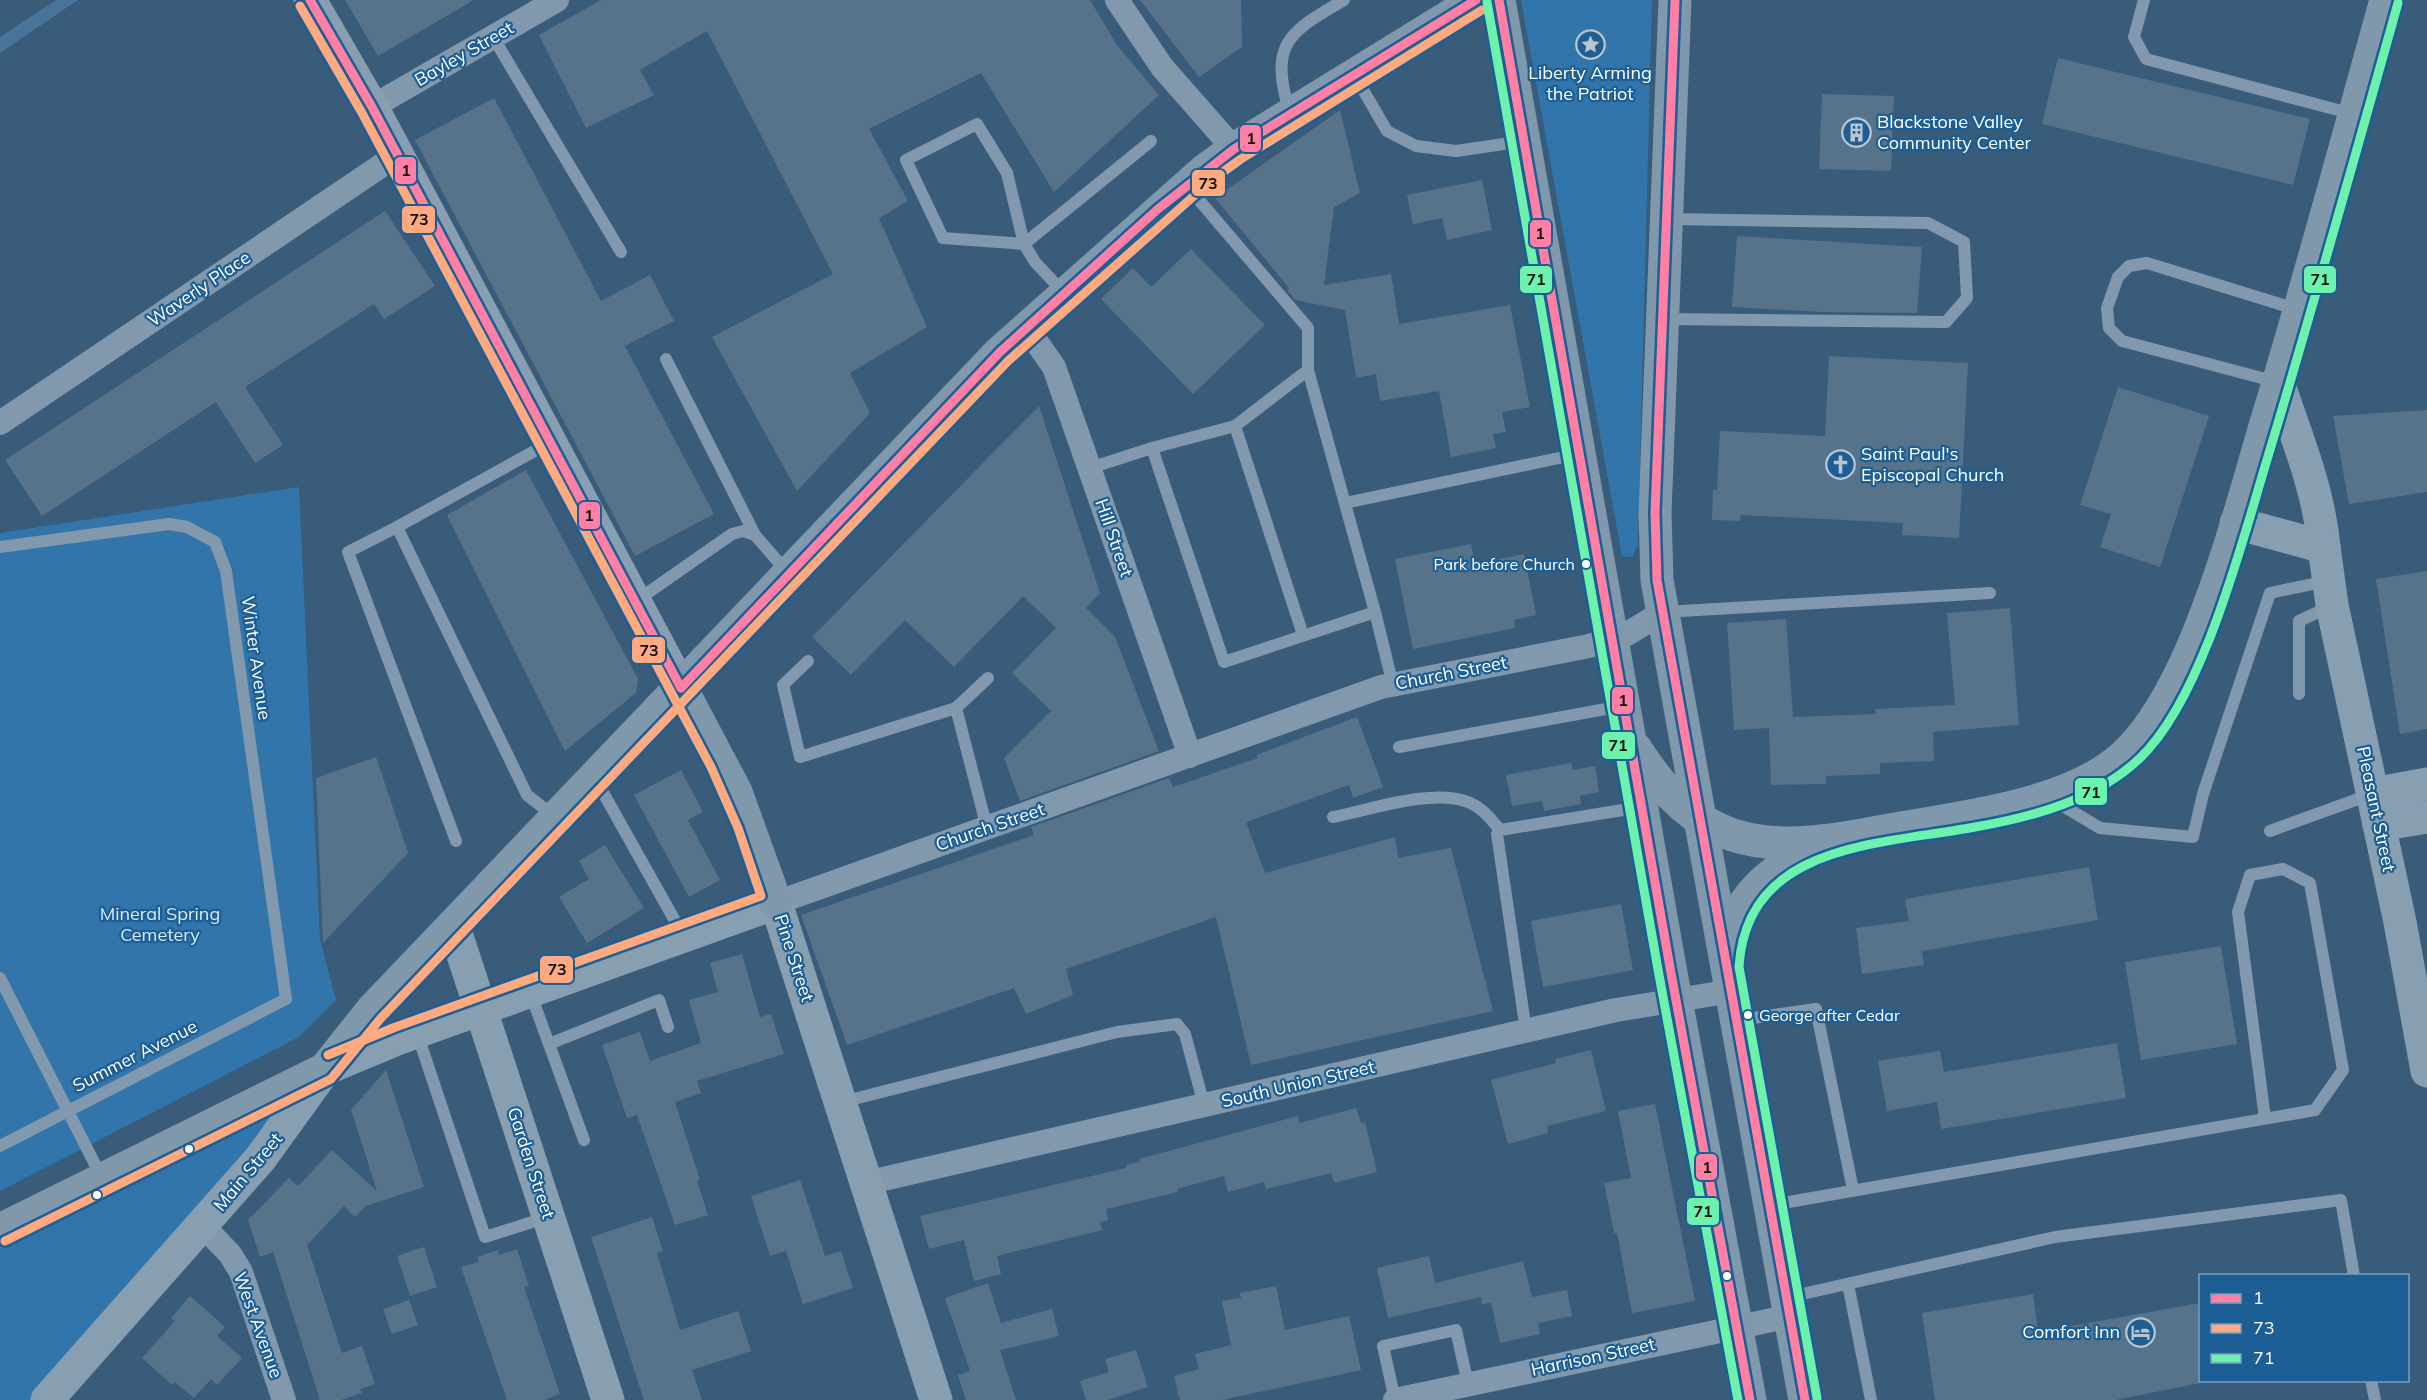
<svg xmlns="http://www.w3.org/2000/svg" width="2427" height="1400" font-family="Mulish,sans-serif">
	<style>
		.green { fill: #3275ab }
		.water { fill: #47759a }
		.building { fill: #57738a }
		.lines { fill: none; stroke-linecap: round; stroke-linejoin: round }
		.service { stroke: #8198ad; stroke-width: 12 }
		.minor { stroke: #8198ad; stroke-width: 24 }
		.secondary { stroke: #889eb1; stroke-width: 33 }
		.primary { stroke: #7f98ab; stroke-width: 33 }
		.bus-1-casing { stroke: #1d5f95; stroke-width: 14 }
		.bus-2-casing { stroke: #1d5f95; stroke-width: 14 }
		.bus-3-casing { stroke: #1d5f95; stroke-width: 14 }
		.bus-1 { stroke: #ff80a4; stroke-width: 9 }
		.bus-2 { stroke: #ffa980; stroke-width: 9 }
		.bus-3 { stroke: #6df2ae; stroke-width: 9 }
		.bus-dot { fill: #fff; stroke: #1d5f95; stroke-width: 2 }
		.labels { text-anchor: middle; stroke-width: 4.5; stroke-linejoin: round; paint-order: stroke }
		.bus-label { font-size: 16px; fill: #fff; stroke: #1d5f95; text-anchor: end }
		.street-label { font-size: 18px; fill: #fff; stroke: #1d5f95 }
		.poi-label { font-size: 18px; fill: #fff; stroke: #1d5f95; text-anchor: start }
		.park-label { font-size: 18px; fill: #d6ebfb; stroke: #1d5f95 }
		.line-badge { stroke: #1d5f95; stroke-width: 2 }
		.pale-badge-label { font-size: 16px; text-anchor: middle; font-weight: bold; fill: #111 }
	</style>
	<rect width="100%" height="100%" fill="#385c7a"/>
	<g class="green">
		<polygon points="1521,0 1652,0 1638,545 1632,557 1622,556"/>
		<polygon points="299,487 320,939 336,1000 299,1037 0,1191 0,533"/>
		<polygon points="316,1074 31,1400 0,1400 0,1229"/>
	</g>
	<polygon class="water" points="56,0 78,0 0,53 0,37"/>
	<g class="building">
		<polygon points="345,0 474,0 378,56"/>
		<polygon points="601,0 1090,0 1117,45 1159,95 1054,192 981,73 869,129 908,201 879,218 927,327 850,373 870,413 797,491 712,337 833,274 707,31 640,70 654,95 586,128 539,35"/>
		<polygon points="1140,0 1241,0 1242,47 1199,77"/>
		<polygon points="2058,58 2310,119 2293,185 2042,124"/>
		<polygon points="1822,94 1894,96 1891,171 1819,169"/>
		<polygon points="494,98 601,301 650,275 674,321 625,346 714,514 635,556 415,140"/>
		<polygon points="1340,110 1360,193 1334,207 1324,285 1391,274 1399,324 1510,305 1530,407 1502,412 1506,432 1493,434 1496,448 1451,457 1439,391 1380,401 1376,374 1356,378 1345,310 1295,300 1288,291 1289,288 1215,198"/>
		<polygon points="1482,180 1492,230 1447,240 1442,218 1413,224 1407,195"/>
		<polygon points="385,211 435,286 384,319 374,304 245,387 283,445 255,463 216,402 42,516 5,460"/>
		<polygon points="1737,236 1922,247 1917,313 1823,312 1732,307"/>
		<polygon points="1191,249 1265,325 1193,394 1101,299 1133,268 1151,287"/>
		<polygon points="1829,356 1968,363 1959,538 1902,535 1903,523 1741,515 1740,521 1712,520 1713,489 1717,490 1720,431 1825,436"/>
		<polygon points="2118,387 2209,416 2160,567 2100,547 2111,514 2080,505"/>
		<polygon points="1039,406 1100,593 1086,608 1115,637 1159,751 1020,801 1004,758 1051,711 1012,673 1056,628 1023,596 954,667 905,620 851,675 812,637"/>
		<polygon points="2427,410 2427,492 2349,504 2333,416"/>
		<polygon points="526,470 638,679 636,693 565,751 447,515"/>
		<polygon points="1471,544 1475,564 1524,554 1536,615 1514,620 1515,628 1413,649 1395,559"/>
		<polygon points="2427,571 2427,729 2400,734 2376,579"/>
		<polygon points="2010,608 2019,725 1933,732 1934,761 1880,763 1880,774 1826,776 1826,784 1771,785 1769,728 1734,730 1727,623 1786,619 1793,717 1876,714 1875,709 1955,705 1947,613"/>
		<polygon points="1357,717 1383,787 1353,798 1349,785 1246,822 1265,873 1395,837 1398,858 1451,848 1493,1011 1251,1065 1216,917 1066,969 1073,995 1026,1014 1014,988 847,1045 801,915 1034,835 1031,827 1169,778 1173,787 1258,758 1256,755"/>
		<polygon points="376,757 408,853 323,943 316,778"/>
		<polygon points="1571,763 1573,770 1595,766 1599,792 1580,796 1581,804 1544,811 1542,801 1512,806 1506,775"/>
		<polygon points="681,770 703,812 688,820 720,880 689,897 634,795"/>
		<polygon points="605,845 644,908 587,943 559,897 589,879 579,861"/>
		<polygon points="2089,867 2098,920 1922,951 1924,965 1862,974 1856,928 1909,921 1905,899"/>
		<polygon points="1621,904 1633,970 1543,987 1531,921"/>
		<polygon points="2221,946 2237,1044 2141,1060 2125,962"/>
		<polygon points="742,954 760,1017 771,1014 784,1054 697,1081 701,1093 675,1102 700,1180 697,1181 708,1215 675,1225 637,1115 627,1118 602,1045 640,1032 650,1061 701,1043 689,1000 718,992 710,963"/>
		<polygon points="2117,1043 2126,1098 1941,1129 1937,1102 1887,1111 1878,1061 1940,1051 1944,1072"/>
		<polygon points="1591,1050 1606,1111 1547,1126 1548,1133 1508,1144 1491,1080 1556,1063 1555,1059"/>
		<polygon points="386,1070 424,1187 366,1206 355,1217 344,1206 307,1245 342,1353 362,1346 375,1384 360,1389 362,1393 341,1400 320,1400 273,1252 260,1257 248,1220 289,1178 298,1186 332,1150 377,1191 351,1110"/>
		<polygon points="1655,1104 1695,1301 1632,1313 1617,1233 1614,1233 1604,1183 1631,1178 1618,1111"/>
		<polygon points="1356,1108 1361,1123 1365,1122 1377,1172 1334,1183 1331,1173 1266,1189 1264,1182 1228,1192 1224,1176 1177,1189 1178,1192 1106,1209 1108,1220 1100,1222 1102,1230 997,1256 1001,1274 974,1281 964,1240 929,1249 920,1216 1126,1168 1126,1165 1140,1162 1139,1159 1298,1116 1299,1123"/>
		<polygon points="800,1180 825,1256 841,1251 853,1288 803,1304 786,1251 770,1256 751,1196"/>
		<polygon points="652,1217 663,1251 657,1253 680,1330 738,1311 751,1351 692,1370 702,1400 644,1400 591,1237"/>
		<polygon points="424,1247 437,1287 410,1296 397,1256"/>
		<polygon points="517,1249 529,1286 524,1287 560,1394 544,1400 507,1400 461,1267 479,1262 477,1257 498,1250 499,1255"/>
		<polygon points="1429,1256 1435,1283 1523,1261 1532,1297 1567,1290 1572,1316 1538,1323 1540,1334 1500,1343 1491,1302 1482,1305 1481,1297 1388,1318 1377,1268"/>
		<polygon points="988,1283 1001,1323 1052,1309 1059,1336 1000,1350 1016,1400 966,1400 958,1375 970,1371 945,1298"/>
		<polygon points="1276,1286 1285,1330 1349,1316 1361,1370 1222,1400 1180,1400 1174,1376 1199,1369 1195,1354 1231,1345 1222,1301 1241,1298 1240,1293"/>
		<polygon points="2033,1294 2038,1332 2200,1303 2200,1383 2116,1400 1935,1400 1922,1313"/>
		<polygon points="190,1296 225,1327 217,1336 242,1358 217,1385 211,1379 194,1398 175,1382 172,1385 142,1358 175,1321 171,1318"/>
		<polygon points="409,1300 418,1325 392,1334 383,1309"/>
		<polygon points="1136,1350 1148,1387 1107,1400 1086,1400 1080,1381 1109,1372 1105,1359"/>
	</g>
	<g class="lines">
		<g class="service">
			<polyline points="2144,0 2134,37 2146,59 2353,114"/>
			<polyline points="493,37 621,252"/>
			<polyline points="1355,76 1387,131 1416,146 1456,151 1524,141"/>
			<path d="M 1290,114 C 1269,44 1287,33 1344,0"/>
			<polyline points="1187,186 1308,328 1308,370"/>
			<polyline points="1064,293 1035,262 1024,244 1007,173 977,124 906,160 943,238 1024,244 1151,141"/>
			<polyline points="1664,319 1946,322 1967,298 1964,242 1928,223 1667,219"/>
			<polyline points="666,359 755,535 788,573"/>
			<polyline points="2277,382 2122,341 2109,328 2107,308 2118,277 2129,266 2147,263 2299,310"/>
			<polyline points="1235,426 1303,635"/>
			<polyline points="1090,468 1152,448 1224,662 1375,612 1308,370 1235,426 1152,448"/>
			<polyline points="1345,503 1578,454"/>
			<polyline points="397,527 549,443"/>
			<polyline points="0,547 169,524 187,527 215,542 226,571 286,999 0,1146"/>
			<polyline points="636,601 732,534 743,531 755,535"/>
			<polyline points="1375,612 1393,685"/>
			<polyline points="1664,612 1990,593"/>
			<polyline points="808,661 783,685 800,757 956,708 987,828"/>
			<polyline points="2299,694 2299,621 2331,606"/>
			<polyline points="956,708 988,678"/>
			<polyline points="1399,747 1622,706"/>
			<polyline points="596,780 683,935"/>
			<polyline points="2053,800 2100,828 2193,837 2203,794 2270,593 2327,581"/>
			<path d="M 1333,817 C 1370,810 1430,789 1465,801 C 1481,806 1490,818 1500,830"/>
			<polyline points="2270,831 2372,794"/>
			<polyline points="456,841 348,552 397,527 527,795 554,816"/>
			<polyline points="0,978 102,1178"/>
			<polyline points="530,992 584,1140"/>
			<polyline points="1739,1020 1816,1009 1853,1190"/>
			<polyline points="1526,1031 1497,834 1500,830 1641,807"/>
			<polyline points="417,1033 485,1237 548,1217"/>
			<polyline points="549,1044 659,1000 668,1027"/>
			<polyline points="842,1102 1117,1032 1177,1024 1185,1034 1204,1105"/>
			<polyline points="1772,1205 2315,1110 2343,1070 2310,883 2283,869 2250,875 2238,912 2265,1118"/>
			<polyline points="1848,1284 1871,1400"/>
			<polyline points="1789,1297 2055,1237 2341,1200 2354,1276"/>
			<polyline points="2371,1380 2375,1400"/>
			<polyline points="1395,1400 1383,1346 1456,1330 1468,1384"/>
		</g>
		<g class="minor">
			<polyline points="1117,0 1162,67 1234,149"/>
			<polyline points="372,107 557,0"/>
			<polyline points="1026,327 1054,367 1190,756"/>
			<polyline points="0,423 397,155"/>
			<polyline points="776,903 1381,687 1589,646 1627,634 1663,612"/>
			<polyline points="866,1183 1616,1010 1732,991"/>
			<polyline points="203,1226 230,1254 241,1272 284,1400"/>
			<polyline points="1395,1400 1791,1316"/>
		</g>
		<g class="secondary">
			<polyline points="310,0 372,107 681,688"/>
			<path d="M 2278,382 C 2296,436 2319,490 2324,547"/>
			<polyline points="2236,523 2324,547 2332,605 2400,922 2427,1071"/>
			<polyline points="2373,794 2427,784"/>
			<polyline points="2379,825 2427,817"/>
			<polyline points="454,927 608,1400"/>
			<polyline points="47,1400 260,1159 325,1069 397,1039 776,903 936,1400"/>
		</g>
		<g class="primary">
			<polyline points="1499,0 1671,973 1750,1400"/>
			<polyline points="1675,0 1655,513 1657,580 1805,1400"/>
			<polyline points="681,688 736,792 776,903"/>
			<path d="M 1636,749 C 1696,844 1757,854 1862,835 C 1937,820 2053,811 2114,764 C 2195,703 2240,507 2270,410 C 2311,274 2348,137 2386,0"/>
			<path d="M 1728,954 C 1732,898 1772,869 1819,846"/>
			<polyline points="0,1230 325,1069 372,1010 1000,352 1205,170 1234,149 1476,0"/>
		</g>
		<defs>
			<g id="bus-1">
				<polyline points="310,0 372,107 681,688"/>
				<polyline points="1499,0 1671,973 1750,1400"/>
				<polyline points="1675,0 1655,513 1657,580 1805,1400"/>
				<polyline points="681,688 1000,352 1158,209 1234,149 1476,0"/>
			</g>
			<g id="bus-2">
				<polyline points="300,6 362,113 711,767 738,828 761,896 393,1028 328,1055"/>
				<polyline points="5,1241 331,1079 381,1018 1008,361 1213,179 1241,159 1482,10"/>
			</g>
			<g id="bus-3">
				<polyline points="1487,2 1659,975 1738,1400"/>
				<path d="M 1817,1398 L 1739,967 C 1747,842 1881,845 1975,827 C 2033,817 2096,800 2140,758 C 2202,699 2241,546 2266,463 C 2312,311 2355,157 2398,3"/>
			</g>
		</defs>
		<use href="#bus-1" class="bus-1-casing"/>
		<use href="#bus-2" class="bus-2-casing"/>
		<use href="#bus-3" class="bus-3-casing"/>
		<use href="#bus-1" class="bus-1"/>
		<use href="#bus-2" class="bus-2"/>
		<use href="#bus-3" class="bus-3"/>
	</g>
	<defs>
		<symbol id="sight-ring" viewBox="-11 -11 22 22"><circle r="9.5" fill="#1d5f95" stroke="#b9c6d0" stroke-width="1.5"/><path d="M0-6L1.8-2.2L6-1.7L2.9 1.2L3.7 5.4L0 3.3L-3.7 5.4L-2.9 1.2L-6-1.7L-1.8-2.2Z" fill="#b9c6d0"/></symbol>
		<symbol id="building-ring" viewBox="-11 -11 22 22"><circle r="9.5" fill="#1d5f95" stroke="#b9c6d0" stroke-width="1.5"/><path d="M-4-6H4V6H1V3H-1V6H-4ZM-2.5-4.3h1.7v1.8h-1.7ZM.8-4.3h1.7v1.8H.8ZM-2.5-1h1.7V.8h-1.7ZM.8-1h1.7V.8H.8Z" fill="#b9c6d0"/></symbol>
		<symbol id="church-ring" viewBox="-11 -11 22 22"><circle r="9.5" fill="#1d5f95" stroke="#b9c6d0" stroke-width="1.5"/><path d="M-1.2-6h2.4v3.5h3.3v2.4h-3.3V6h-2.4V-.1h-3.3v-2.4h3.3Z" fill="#b9c6d0"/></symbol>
		<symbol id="hotel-ring" viewBox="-11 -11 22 22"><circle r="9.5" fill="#1d5f95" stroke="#b9c6d0" stroke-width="1.5"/><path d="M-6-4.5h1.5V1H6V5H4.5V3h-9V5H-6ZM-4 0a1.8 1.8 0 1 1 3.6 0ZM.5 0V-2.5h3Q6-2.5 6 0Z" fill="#b9c6d0"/></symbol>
	</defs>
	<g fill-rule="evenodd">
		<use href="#sight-ring" x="1574" y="28" width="33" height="33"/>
		<use href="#building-ring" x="1840" y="116" width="33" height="33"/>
		<use href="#church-ring" x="1824" y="448" width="33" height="33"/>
		<use href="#hotel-ring" x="2124" y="1316" width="33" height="33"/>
	</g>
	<g class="bus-dot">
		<circle cx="1586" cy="564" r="5"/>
		<circle cx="1748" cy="1015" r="5"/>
		<circle cx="189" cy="1149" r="5"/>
		<circle cx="97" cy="1195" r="5"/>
		<circle cx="1727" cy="1276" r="5"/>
	</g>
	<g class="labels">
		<g class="bus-label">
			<text x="1575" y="570">Park before Church</text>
			<text x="1759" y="1021" text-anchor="start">George after Cedar</text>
		</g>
		<g class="street-label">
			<text transform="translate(464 54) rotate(-30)" y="6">Bayley Street</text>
			<text transform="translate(199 289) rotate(-34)" y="6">Waverly Place</text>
			<text transform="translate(1114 538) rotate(71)" y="6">Hill Street</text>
			<text transform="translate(256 658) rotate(82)" y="6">Winter Avenue</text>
			<text transform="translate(1451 673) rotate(-11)" y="6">Church Street</text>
			<text transform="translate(2376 809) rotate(78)" y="6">Pleasant Street</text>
			<text transform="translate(990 827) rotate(-19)" y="6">Church Street</text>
			<text transform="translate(794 958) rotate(72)" y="6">Pine Street</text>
			<text transform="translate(135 1056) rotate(-27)" y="6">Summer Avenue</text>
			<text transform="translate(1298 1084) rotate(-13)" y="6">South Union Street</text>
			<text transform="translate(531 1163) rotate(72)" y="6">Garden Street</text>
			<text transform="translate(248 1172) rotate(-50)" y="6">Main Street</text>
			<text transform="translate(258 1325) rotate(70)" y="6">West Avenue</text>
			<text transform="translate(1593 1357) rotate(-12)" y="6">Harrison Street</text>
		</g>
		<g class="poi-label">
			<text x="1590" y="79" text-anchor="middle">Liberty Arming<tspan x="1590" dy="21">the Patriot</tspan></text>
			<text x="1877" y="128">Blackstone Valley<tspan x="1877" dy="21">Community Center</tspan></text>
			<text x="1861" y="460">Saint Paul's<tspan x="1861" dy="21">Episcopal Church</tspan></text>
			<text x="2120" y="1338" text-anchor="end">Comfort Inn</text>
		</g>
		<g class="park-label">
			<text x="160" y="920">Mineral Spring<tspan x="160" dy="21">Cemetery</tspan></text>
		</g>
	</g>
	<g class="line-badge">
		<rect x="1239" y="124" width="23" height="29" rx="6" fill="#ff80a4"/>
		<rect x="394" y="156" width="23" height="29" rx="6" fill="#ff80a4"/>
		<rect x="1191" y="169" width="35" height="28" rx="6" fill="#ffa980"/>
		<rect x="401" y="205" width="35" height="29" rx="6" fill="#ffa980"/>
		<rect x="1529" y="219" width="23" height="29" rx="6" fill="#ff80a4"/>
		<rect x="1519" y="265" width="34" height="29" rx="6" fill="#6df2ae"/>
		<rect x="2303" y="265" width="34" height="29" rx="6" fill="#6df2ae"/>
		<rect x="578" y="501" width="23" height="29" rx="6" fill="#ff80a4"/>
		<rect x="631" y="636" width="35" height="28" rx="6" fill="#ffa980"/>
		<rect x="1611" y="686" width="23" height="29" rx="6" fill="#ff80a4"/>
		<rect x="1601" y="731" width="35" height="29" rx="6" fill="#6df2ae"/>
		<rect x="2074" y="777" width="34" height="29" rx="6" fill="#6df2ae"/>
		<rect x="539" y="955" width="35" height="29" rx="6" fill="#ffa980"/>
		<rect x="1695" y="1153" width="23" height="28" rx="6" fill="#ff80a4"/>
		<rect x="1686" y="1197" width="34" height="29" rx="6" fill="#6df2ae"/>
	</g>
	<g class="pale-badge-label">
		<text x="1251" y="144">1</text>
		<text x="406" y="176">1</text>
		<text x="1208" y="189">73</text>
		<text x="419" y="225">73</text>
		<text x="1540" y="239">1</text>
		<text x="1536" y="285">71</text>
		<text x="2320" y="285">71</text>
		<text x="589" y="521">1</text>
		<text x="649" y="656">73</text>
		<text x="1623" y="706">1</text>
		<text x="1618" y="751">71</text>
		<text x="2091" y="798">71</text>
		<text x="557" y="975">73</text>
		<text x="1707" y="1173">1</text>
		<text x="1703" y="1217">71</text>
	</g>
	<rect x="2199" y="1274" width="210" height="108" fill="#1d5f95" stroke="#779fbf" stroke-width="1.5"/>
	<rect x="2211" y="1294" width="30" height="9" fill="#ff80a4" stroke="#779fbf" stroke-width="1.5"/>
	<text x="2253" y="1304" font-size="18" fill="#ffffff">1</text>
	<rect x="2211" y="1324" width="30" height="9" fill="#ffa980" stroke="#779fbf" stroke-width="1.5"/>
	<text x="2253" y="1334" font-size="18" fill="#ffffff">73</text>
	<rect x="2211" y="1354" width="30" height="9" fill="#6df2ae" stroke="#779fbf" stroke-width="1.5"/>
	<text x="2253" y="1364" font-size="18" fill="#ffffff">71</text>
</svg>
